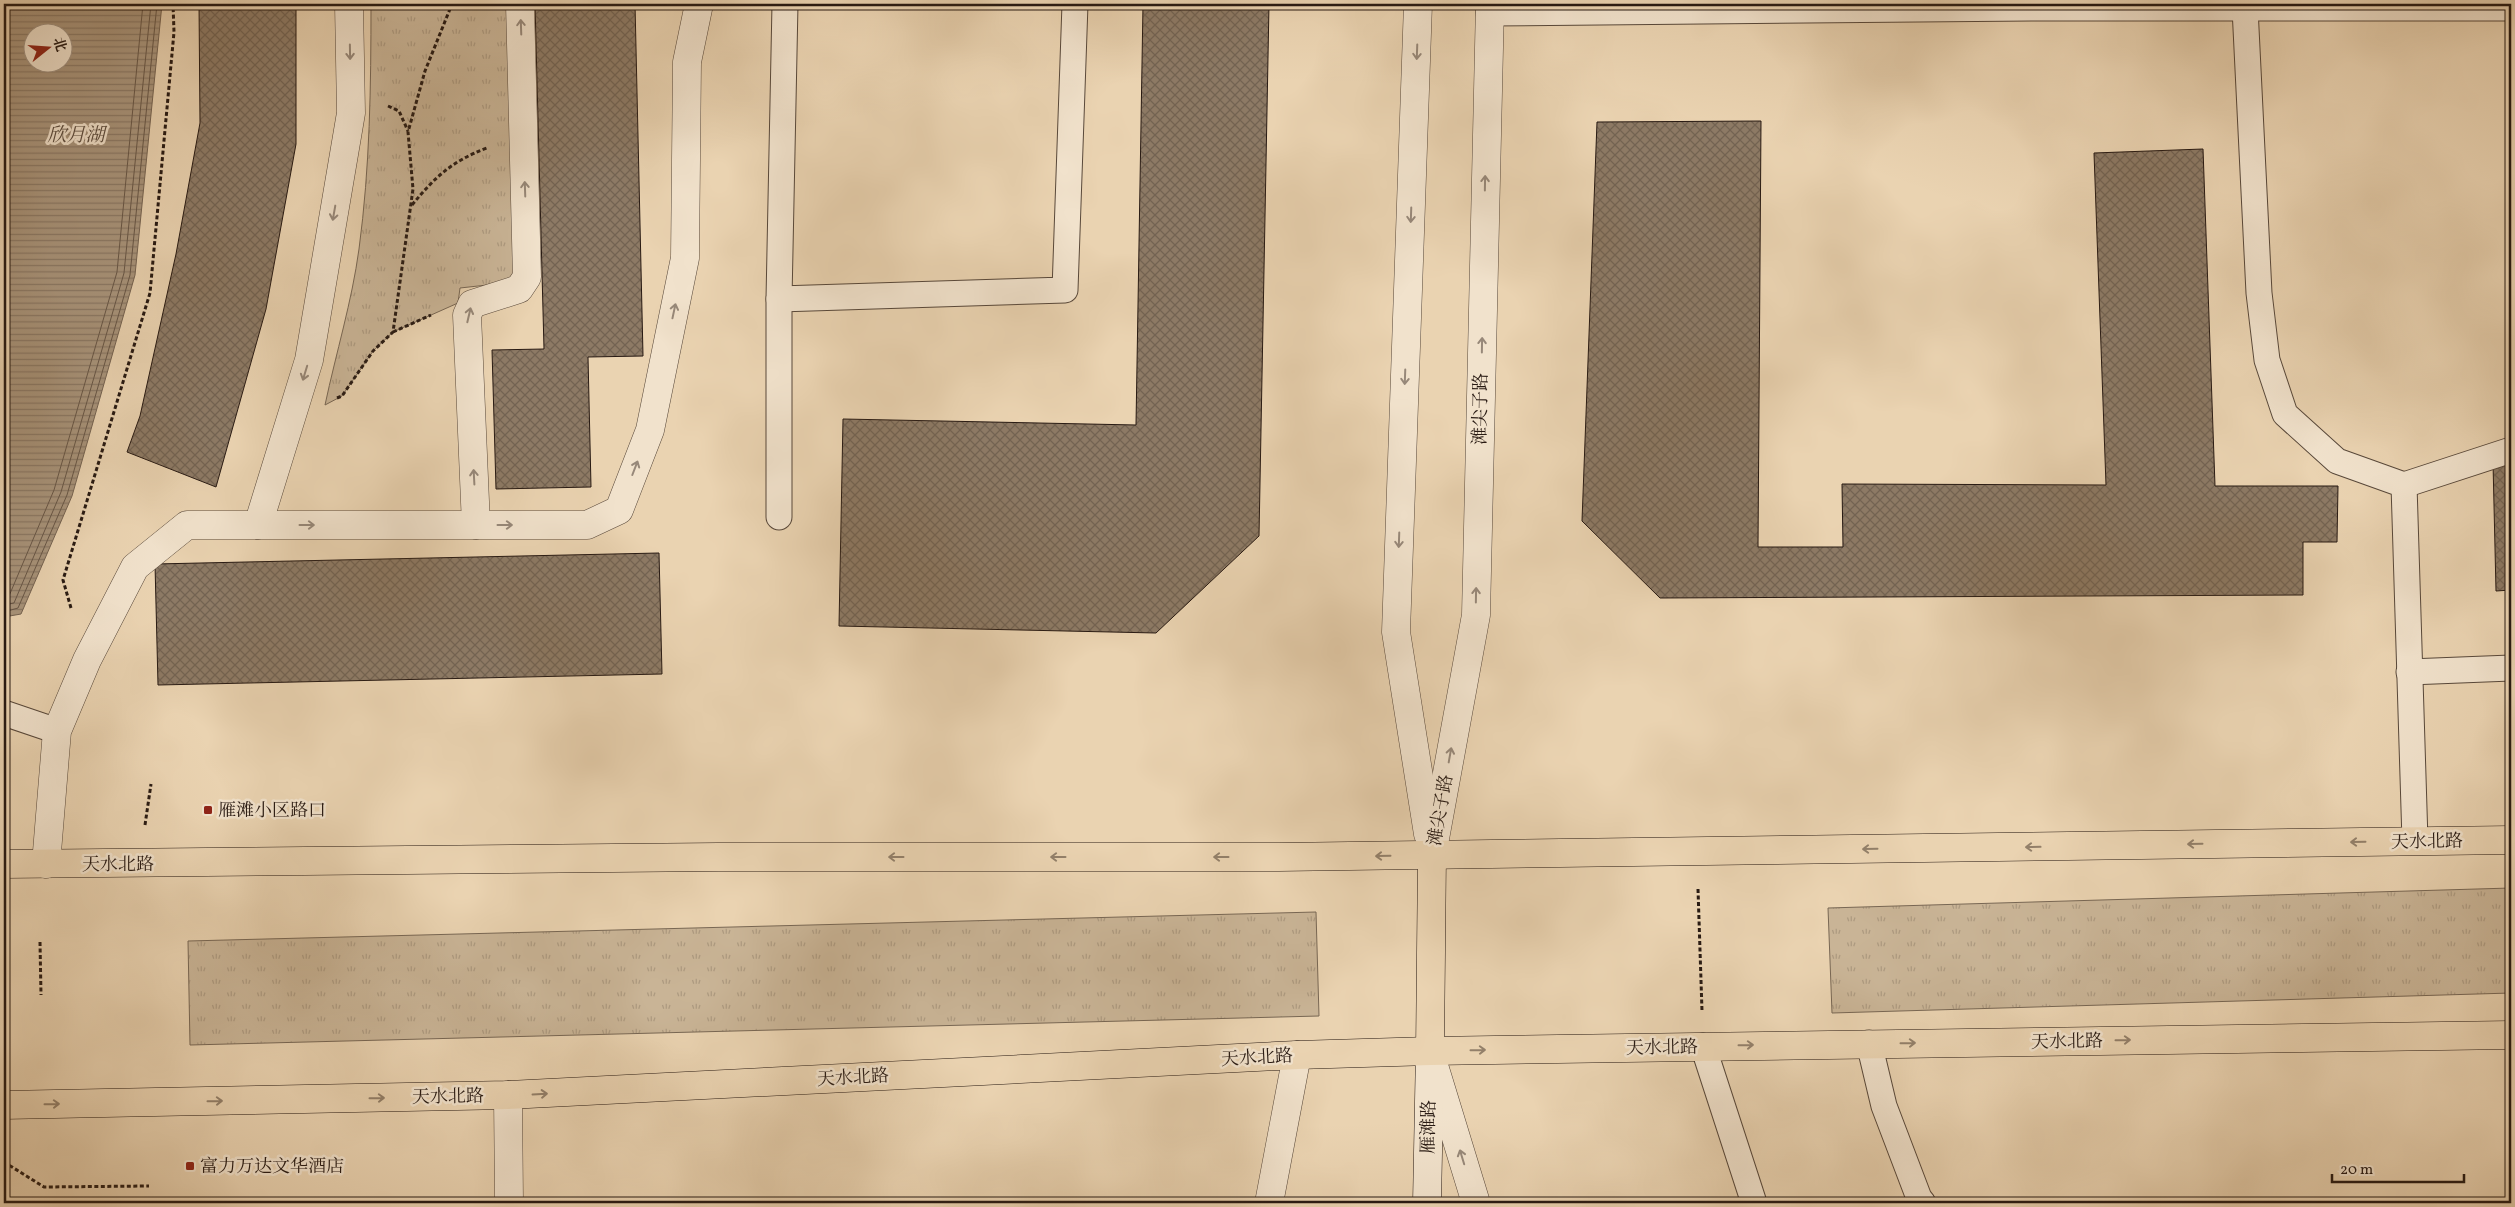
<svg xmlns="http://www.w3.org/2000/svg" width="2515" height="1207" font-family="Vollkorn,'Noto Serif SC',serif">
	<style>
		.grass { fill: url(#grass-tufts); stroke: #786754 }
		.water { fill: url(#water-rules); stroke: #756351; fill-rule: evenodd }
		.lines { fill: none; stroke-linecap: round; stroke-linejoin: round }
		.shore { stroke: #685747; stroke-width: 1 }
		.building { fill: url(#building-cross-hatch); stroke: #281a13 }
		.service-casing { stroke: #58483a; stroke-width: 27 }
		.pedestrian-casing { stroke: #58483a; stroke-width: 29 }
		.minor-casing { stroke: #58483a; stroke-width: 29 }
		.secondary-casing { stroke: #281a13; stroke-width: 29 }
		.primary-casing { stroke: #281a13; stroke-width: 29 }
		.path { stroke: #281a13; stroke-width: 3; stroke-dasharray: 4 2.5; stroke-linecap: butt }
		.service { stroke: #f1e2cc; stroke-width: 25 }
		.pedestrian { stroke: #f1e2cc; stroke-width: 28 }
		.minor { stroke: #f1e2cc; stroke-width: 28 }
		.secondary { stroke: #f1e2cc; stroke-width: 28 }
		.primary { stroke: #ead3b1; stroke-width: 28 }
		.oneway { stroke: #978879 }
		.oneway2 { stroke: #93806a }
		.poi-dot { fill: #8f2418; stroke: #f1e2cc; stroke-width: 2 }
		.labels { text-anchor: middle; stroke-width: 5; stroke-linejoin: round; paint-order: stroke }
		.street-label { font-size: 18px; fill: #281a13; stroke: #f1e2cc }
		.poi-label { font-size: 18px; fill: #281a13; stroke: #f1e2cc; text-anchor: start }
		.water-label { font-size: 19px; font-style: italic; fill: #5b4b3d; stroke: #f1e2cc }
	</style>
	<defs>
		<pattern id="grass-tufts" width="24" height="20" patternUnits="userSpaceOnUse" patternTransform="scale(1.25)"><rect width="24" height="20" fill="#c9b496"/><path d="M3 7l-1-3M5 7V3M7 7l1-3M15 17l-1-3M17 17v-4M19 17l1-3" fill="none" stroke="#ad9a80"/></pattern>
		<pattern id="water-rules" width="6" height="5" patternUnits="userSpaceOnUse" patternTransform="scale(1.25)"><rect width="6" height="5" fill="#a8947b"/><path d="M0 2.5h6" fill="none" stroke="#897864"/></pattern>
		<pattern id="building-cross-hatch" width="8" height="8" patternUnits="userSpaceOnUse" patternTransform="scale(1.25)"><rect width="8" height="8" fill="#8d7a65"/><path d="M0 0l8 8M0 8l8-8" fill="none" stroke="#736352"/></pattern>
	</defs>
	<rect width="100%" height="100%" fill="#ead3b1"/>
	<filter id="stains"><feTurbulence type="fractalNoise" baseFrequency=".004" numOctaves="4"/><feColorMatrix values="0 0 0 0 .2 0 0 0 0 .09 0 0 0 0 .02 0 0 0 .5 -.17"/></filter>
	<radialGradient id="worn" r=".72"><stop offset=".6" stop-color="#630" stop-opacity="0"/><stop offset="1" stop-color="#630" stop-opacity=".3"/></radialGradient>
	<g class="grass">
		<path d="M 371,4 L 509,4 L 514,277 L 487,285 L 460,288 L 458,303 L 393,332 L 373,351 L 342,396 L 325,405 C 336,353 352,301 359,249 C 370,167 371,86 371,4 Z"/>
		<polygon points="2511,888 2511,993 1832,1013 1828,908"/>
		<polygon points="1316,912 1319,1016 190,1045 188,941"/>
	</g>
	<path class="water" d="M 4,4 L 162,4 L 135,275 L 72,496 L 21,614 L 4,617 ZM 32,32 L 62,32 L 62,62 L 32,62 Z"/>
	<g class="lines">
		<g class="shore">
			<polyline points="4,598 9,596 54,490 117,272 143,4"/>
			<polyline points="4,605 14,603 61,492 124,273 151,4"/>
			<polyline points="4,612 18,608 67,495 130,275 157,4"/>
		</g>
	</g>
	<g class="building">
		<polygon points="199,4 296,4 296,144 266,309 216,487 127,452 140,416 176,254 200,123"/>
		<polygon points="535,4 635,4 643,356 588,357 591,487 496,489 492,350 544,349"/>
		<polygon points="1143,4 1269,4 1259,536 1156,633 839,626 843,419 1136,425"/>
		<polygon points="1761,121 1758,547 1843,547 1842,484 2106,485 2094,153 2203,149 2215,486 2338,486 2337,542 2303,542 2303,595 1660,598 1582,521 1597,122"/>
		<polygon points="2493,462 2511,462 2511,590 2496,591"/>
		<polygon points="659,553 662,674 158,685 155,564"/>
	</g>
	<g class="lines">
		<defs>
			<g id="service">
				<polyline points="2245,8 2259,293 2267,360 2285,414 2337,461 2404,485 2415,841"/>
				<polyline points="1489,13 2031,8 2511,8"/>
				<polyline points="779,299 1065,290 1075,4"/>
				<polyline points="2404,485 2511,450"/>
				<polyline points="779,517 779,299 785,4"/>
				<polyline points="2409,672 2511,668"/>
				<polyline points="4,713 57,731"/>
				<polyline points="1869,1043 1884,1106 1919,1198 1923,1203"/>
				<polyline points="1703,1046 1754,1203"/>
			</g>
			<g id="pedestrian">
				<polyline points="508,1095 509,1203"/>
				<polyline points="1269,1203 1297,1055"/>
			</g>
			<g id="minor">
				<polyline points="1418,4 1396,632 1428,834"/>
				<polyline points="258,525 309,360 351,113 349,4"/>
				<polyline points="476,525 467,315 472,304 519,289 527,277 520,4"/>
				<polyline points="1432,855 1476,615 1490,4"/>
				<polyline points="46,864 57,731 87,660 135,567 187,525 587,525 619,510 650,430 685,258 687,62 699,4"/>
				<polyline points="1432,1059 1476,1203"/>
			</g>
			<polyline id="secondary" points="1427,1203 1430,1051"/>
			<g id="primary">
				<polyline points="4,864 718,857 1279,857 2511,840"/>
				<polyline points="1430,1051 1432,855"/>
				<polyline points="4,1105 508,1095 1297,1055 1430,1051 2511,1035"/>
			</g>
		</defs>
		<use href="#service" class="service-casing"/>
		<use href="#pedestrian" class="pedestrian-casing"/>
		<use href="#minor" class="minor-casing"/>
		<use href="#secondary" class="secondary-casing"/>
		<use href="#primary" class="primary-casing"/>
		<g class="path">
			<polyline points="388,106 399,111 408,131"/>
			<path d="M 412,205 C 435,177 452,161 487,148"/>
			<polyline points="393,332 431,315"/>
			<polyline points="337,398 342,396 373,351 393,332 413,189 408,132 425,71 452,4"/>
			<polyline points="71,608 63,580 150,293 174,32 173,4"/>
			<polyline points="145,825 151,784"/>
			<polyline points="1698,889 1702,1011"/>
			<polyline points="40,942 41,995"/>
			<polyline points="4,1162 44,1187 149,1186"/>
		</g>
		<use href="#service" class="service"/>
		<use href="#pedestrian" class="pedestrian"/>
		<use href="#minor" class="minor"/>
		<use href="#secondary" class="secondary"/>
		<use href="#primary" class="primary"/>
	</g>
	<defs><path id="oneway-shaft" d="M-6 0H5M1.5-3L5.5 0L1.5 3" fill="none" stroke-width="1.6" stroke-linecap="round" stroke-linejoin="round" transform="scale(1.25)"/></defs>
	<g class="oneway">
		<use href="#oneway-shaft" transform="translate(521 27) rotate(-92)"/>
		<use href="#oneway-shaft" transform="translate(350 52) rotate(89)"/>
		<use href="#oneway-shaft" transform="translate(1417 52) rotate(92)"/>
		<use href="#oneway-shaft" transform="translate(1485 183) rotate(-89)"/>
		<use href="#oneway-shaft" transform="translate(525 189) rotate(-92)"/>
		<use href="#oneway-shaft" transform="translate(334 213) rotate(100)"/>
		<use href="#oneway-shaft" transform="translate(1411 215) rotate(92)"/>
		<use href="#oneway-shaft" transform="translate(674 311) rotate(-78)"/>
		<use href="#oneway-shaft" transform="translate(469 315) rotate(-77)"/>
		<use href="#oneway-shaft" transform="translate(1482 345) rotate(-89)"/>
		<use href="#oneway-shaft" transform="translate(305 373) rotate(107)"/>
		<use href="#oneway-shaft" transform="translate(1405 377) rotate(92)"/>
		<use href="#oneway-shaft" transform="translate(635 468) rotate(-69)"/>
		<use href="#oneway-shaft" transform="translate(474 477) rotate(-93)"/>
		<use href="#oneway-shaft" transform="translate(307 525)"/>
		<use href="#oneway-shaft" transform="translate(505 525)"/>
		<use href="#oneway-shaft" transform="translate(1399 540) rotate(92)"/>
		<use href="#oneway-shaft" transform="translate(1476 595) rotate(-89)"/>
		<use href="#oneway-shaft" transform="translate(1450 755) rotate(-80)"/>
		<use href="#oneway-shaft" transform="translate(1462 1157) rotate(-107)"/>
	</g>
	<g class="oneway2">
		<use href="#oneway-shaft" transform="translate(2358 842) rotate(179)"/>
		<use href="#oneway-shaft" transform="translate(2195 844) rotate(179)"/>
		<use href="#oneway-shaft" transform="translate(2033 847) rotate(179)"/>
		<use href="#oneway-shaft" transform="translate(1870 849) rotate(179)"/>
		<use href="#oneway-shaft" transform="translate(1383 856) rotate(179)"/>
		<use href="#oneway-shaft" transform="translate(896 857) rotate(180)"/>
		<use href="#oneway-shaft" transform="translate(1058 857) rotate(180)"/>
		<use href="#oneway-shaft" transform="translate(1221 857) rotate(180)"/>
		<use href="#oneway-shaft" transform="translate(2123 1040) rotate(-1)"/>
		<use href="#oneway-shaft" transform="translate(1908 1043) rotate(-1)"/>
		<use href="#oneway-shaft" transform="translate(1746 1045) rotate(-1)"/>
		<use href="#oneway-shaft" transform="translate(1478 1050) rotate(-1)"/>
		<use href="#oneway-shaft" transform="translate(540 1094) rotate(-3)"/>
		<use href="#oneway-shaft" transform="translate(377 1098) rotate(-1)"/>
		<use href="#oneway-shaft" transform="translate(215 1101) rotate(-1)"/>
		<use href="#oneway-shaft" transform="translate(52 1104) rotate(-1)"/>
	</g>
	<g class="poi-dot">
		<rect x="203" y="805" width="10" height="10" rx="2.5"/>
		<rect x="185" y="1161" width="10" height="10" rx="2.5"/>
	</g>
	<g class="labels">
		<g class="street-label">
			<text transform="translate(1480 409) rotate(-89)" y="6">滩尖子路</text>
			<text transform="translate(1440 810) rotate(-80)" y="6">滩尖子路</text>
			<text transform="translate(2427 841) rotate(-1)" y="6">天水北路</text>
			<text x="118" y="870">天水北路</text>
			<text transform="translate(2067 1041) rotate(-1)" y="6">天水北路</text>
			<text transform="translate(1662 1047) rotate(-1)" y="6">天水北路</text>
			<text transform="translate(1257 1057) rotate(-3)" y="6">天水北路</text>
			<text transform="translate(853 1077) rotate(-3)" y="6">天水北路</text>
			<text transform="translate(448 1096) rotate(-1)" y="6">天水北路</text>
			<text transform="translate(1428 1127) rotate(-89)" y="6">雁滩路</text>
		</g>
		<g class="poi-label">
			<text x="218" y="816">雁滩小区路口</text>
			<text x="200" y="1172">富力万达文华酒店</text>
		</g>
		<g class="water-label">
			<text x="76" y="141">欣月湖</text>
		</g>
	</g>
	<rect width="2515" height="1207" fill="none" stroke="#ead3b1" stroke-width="20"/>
	<rect x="5" y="5" width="2505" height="1197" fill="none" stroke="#281a13" stroke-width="2.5"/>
	<rect x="10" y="10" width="2495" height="1187" fill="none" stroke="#281a13"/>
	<g transform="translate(48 48) rotate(73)"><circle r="24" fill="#f1e2cc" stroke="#a19282"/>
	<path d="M0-4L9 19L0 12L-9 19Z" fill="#8f2418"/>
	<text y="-8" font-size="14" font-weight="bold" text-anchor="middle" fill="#281a13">北</text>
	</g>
	<path d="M2332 1174v8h132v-8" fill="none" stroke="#281a13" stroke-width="2.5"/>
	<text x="2340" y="1174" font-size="15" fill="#281a13" stroke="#f1e2cc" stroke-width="4" paint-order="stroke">20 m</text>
	<rect width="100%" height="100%" filter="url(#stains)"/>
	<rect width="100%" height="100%" fill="url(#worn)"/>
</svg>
